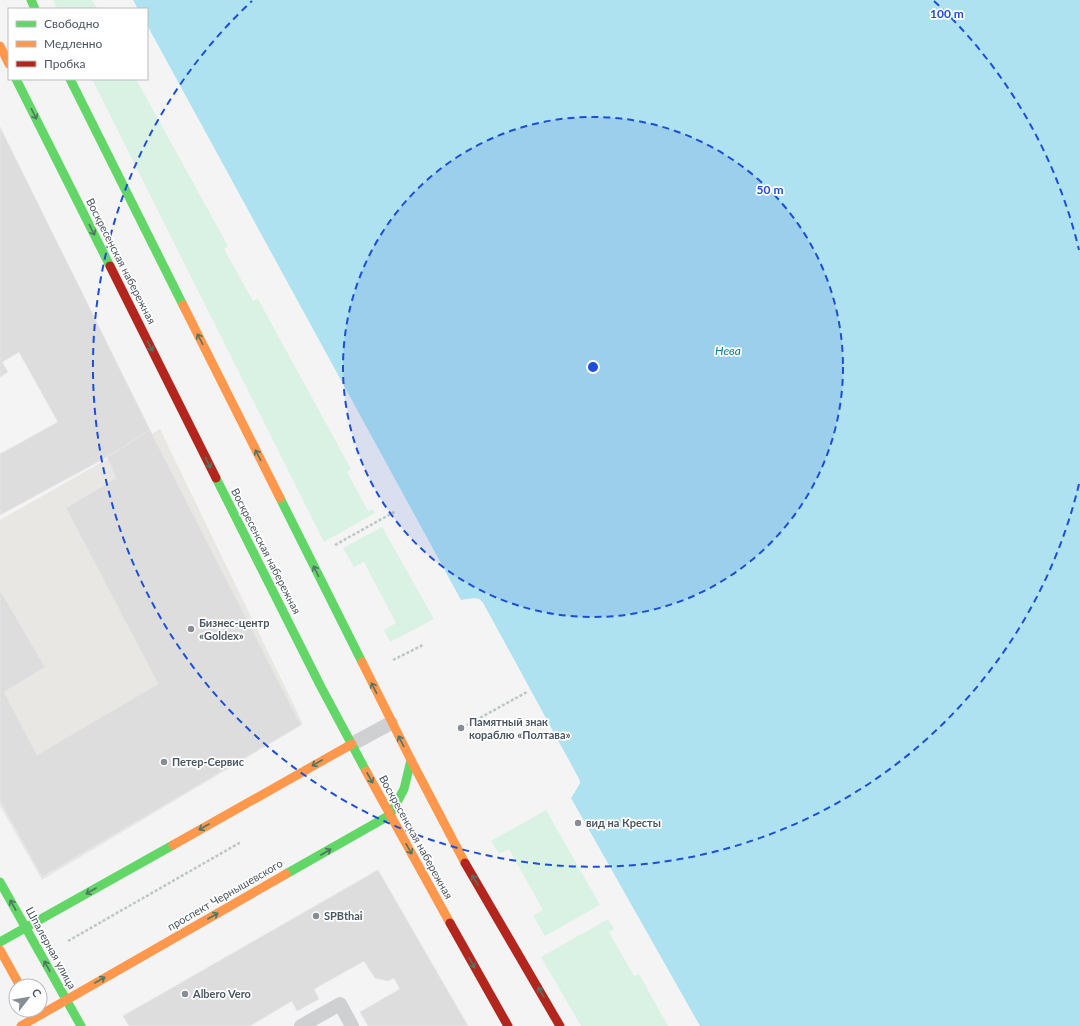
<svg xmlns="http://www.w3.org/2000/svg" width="1080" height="1026" font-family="Lato,sans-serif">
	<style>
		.commercial { fill: #e8e7e3 }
		.green { fill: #d9f2e3 }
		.water { fill: #aee2f0 }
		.pier { fill: #f4f4f4 }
		.building { fill: #ddddde; stroke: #e5e6e7 }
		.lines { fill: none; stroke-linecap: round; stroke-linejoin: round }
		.path { stroke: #bcc7c4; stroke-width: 2.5; stroke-dasharray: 3 2; stroke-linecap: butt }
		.lane { stroke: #ced0d2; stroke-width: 14 }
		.fast { stroke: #63d668; stroke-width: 9 }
		.slow { stroke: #ff974d; stroke-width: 9 }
		.jam { stroke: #b3261e; stroke-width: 9 }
		.oneway { stroke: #507663 }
		.ring { fill: none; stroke: #1d4ed8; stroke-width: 2; stroke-dasharray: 7 5 }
		.poi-dot { fill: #868d94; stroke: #fff; stroke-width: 1.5 }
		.labels { text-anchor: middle; stroke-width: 3.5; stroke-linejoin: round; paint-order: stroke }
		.street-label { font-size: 11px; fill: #4a5661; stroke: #fff }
		.poi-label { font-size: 11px; font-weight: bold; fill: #4a5661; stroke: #fff; text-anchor: start }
		.water-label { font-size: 12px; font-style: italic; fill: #0c7c9b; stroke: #fff }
		.centre { fill: #1d4ed8; stroke: #fff; stroke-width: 2 }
		.ring-label { font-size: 12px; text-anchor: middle; font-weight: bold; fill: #1d4ed8; stroke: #fff; stroke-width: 3.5; stroke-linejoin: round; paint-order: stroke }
	</style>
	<rect width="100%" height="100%" fill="#f4f4f4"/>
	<polygon class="commercial" points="160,429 303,724 42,880 0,806 0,520"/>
	<g class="green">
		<polygon points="53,0 92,0 97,9 57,9"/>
		<polygon points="92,79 136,79 228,246 224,249 253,301 258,299 351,469 347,472 368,511 373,509 375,513 324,542"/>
		<polygon points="382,527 434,619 390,642 384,630 396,623 364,562 354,567 343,548"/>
		<polygon points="546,810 600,905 545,936 533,916 543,910 509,849 499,854 491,841"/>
		<polygon points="608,919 614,929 609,932 634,976 639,974 668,1026 581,1026 541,957"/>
	</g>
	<polygon class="water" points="133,0 1080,0 1080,1026 700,1026 571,798 580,783 579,779 483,603 479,599 461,600 147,25 147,9 138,9"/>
	<polygon class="pier" points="474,598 479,599 483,603 579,779 580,783 571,798 570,796 578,782 577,780 481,604 478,601 462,602 461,600"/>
	<g class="building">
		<polygon points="0,127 150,430 107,457 0,515 0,454 58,422 19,352 2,362 8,372 0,377"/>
		<polygon points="150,430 301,725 42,877 0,801 0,590 45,667 4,692 37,755 158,684 66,508 116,478 107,457"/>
		<polygon points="378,870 468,1026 368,1026 360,1012 400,989 394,978 388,981 375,978 364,961 314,989 319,999 297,1011 292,1001 250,1026 129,1026 123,1016"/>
	</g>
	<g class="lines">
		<g class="path">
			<polyline points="335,545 396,511"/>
			<polyline points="393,660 423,645"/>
			<polyline points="467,725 527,692"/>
			<polyline points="68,941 241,842"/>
		</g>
		<g class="lane">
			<polyline points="352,744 391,723"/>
			<polyline points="301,1026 340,1004 352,1026"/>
		</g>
		<g class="fast">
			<polyline points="31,0 35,9"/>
			<polyline points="16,79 110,266"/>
			<polyline points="70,79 183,305"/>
			<polyline points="216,478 320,685 366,771"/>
			<polyline points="280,498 362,662"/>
			<polyline points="286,874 390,815 404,789 411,760"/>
			<polyline points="0,882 81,1026"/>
			<polyline points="0,942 173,845"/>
		</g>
		<g class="slow">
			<polyline points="0,46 9,64"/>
			<polyline points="183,305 280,498"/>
			<polyline points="362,662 411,760 465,863"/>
			<polyline points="366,771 450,923"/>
			<polyline points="173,845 352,744"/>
			<polyline points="0,950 20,986"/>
			<polyline points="21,1026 286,874"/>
		</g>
		<g class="jam">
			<polyline points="110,266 216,478"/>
			<polyline points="465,863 560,1026"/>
			<polyline points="450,923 508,1026"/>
		</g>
	</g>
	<defs><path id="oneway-shaft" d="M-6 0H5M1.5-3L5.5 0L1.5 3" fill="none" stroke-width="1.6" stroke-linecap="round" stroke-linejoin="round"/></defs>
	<g class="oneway">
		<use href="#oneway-shaft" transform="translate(34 114) rotate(63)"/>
		<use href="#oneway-shaft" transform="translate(92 230) rotate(63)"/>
		<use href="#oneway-shaft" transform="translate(200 339) rotate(-117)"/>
		<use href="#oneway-shaft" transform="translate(150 346) rotate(63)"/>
		<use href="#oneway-shaft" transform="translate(258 455) rotate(-117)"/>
		<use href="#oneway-shaft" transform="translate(208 463) rotate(63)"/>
		<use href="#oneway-shaft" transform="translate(316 571) rotate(-117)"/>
		<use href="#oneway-shaft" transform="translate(374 688) rotate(-117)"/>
		<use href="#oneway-shaft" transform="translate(401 741) rotate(-117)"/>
		<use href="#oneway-shaft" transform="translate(317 763) rotate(150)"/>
		<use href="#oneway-shaft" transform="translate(370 778) rotate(61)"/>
		<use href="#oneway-shaft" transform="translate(204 827) rotate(150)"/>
		<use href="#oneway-shaft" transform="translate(409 849) rotate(61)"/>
		<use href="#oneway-shaft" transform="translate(326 852) rotate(-30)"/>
		<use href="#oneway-shaft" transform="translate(475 880) rotate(-120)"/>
		<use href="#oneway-shaft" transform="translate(91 891) rotate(150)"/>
		<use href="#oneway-shaft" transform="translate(13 905) rotate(-119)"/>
		<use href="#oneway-shaft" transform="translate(213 916) rotate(-30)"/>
		<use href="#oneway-shaft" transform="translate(472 963) rotate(61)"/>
		<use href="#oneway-shaft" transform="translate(47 966) rotate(-119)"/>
		<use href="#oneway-shaft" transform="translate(100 980) rotate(-30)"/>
		<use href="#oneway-shaft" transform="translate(541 992) rotate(-120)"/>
	</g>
	<circle cx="593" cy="367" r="250" fill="#1d4ed8" fill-opacity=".12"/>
	<g class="ring">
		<circle cx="593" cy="367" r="250"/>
		<path d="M1079 484A500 500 0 1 1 252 1M934 1A500 500 0 0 1 1079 250"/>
	</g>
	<g class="poi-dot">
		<circle cx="191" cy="629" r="4"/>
		<circle cx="461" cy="728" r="4"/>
		<circle cx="164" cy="762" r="4"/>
		<circle cx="578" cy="823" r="4"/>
		<circle cx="316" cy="916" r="4"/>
		<circle cx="185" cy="994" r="4"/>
	</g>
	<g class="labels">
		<g class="street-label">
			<text transform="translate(121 261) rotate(63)" y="4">Воскресенская набережная</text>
			<text transform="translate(266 551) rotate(63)" y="4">Воскресенская набережная</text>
			<text transform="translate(416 837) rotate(61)" y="4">Воскресенская набережная</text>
			<text transform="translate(225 895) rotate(-30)" y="4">проспект Чернышевского</text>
			<text transform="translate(51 948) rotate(61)" y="4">Шпалерная улица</text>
		</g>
		<g class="poi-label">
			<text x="199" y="627">Бизнес-центр<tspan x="199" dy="13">«Goldex»</tspan></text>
			<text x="469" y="726">Памятный знак<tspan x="469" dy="13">кораблю «Полтава»</tspan></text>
			<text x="172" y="766">Петер-Сервис</text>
			<text x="586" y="827">вид на Кресты</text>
			<text x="324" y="920">SPBthai</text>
			<text x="193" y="998">Albero Vero</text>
		</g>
		<g class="water-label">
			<text x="728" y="355">Нева</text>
		</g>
	</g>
	<circle cx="593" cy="367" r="6" class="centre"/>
	<g class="ring-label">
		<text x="947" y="18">100 m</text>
		<text x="770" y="194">50 m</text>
	</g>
	<rect x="8" y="8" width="140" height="72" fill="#ffffff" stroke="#b7bbc0"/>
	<rect x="16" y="21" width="20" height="6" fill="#63d668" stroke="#b7bbc0"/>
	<text x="44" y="28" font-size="12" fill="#4a5661">Свободно</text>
	<rect x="16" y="41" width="20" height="6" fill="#ff974d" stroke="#b7bbc0"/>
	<text x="44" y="48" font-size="12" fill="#4a5661">Медленно</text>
	<rect x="16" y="61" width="20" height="6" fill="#b3261e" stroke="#b7bbc0"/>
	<text x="44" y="68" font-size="12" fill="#4a5661">Пробка</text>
	<g transform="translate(28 998) rotate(59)"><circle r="19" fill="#ffffff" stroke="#b7bbc0"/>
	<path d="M0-3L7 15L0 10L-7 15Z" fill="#868d94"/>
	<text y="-6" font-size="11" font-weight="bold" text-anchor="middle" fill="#4a5661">С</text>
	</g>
</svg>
